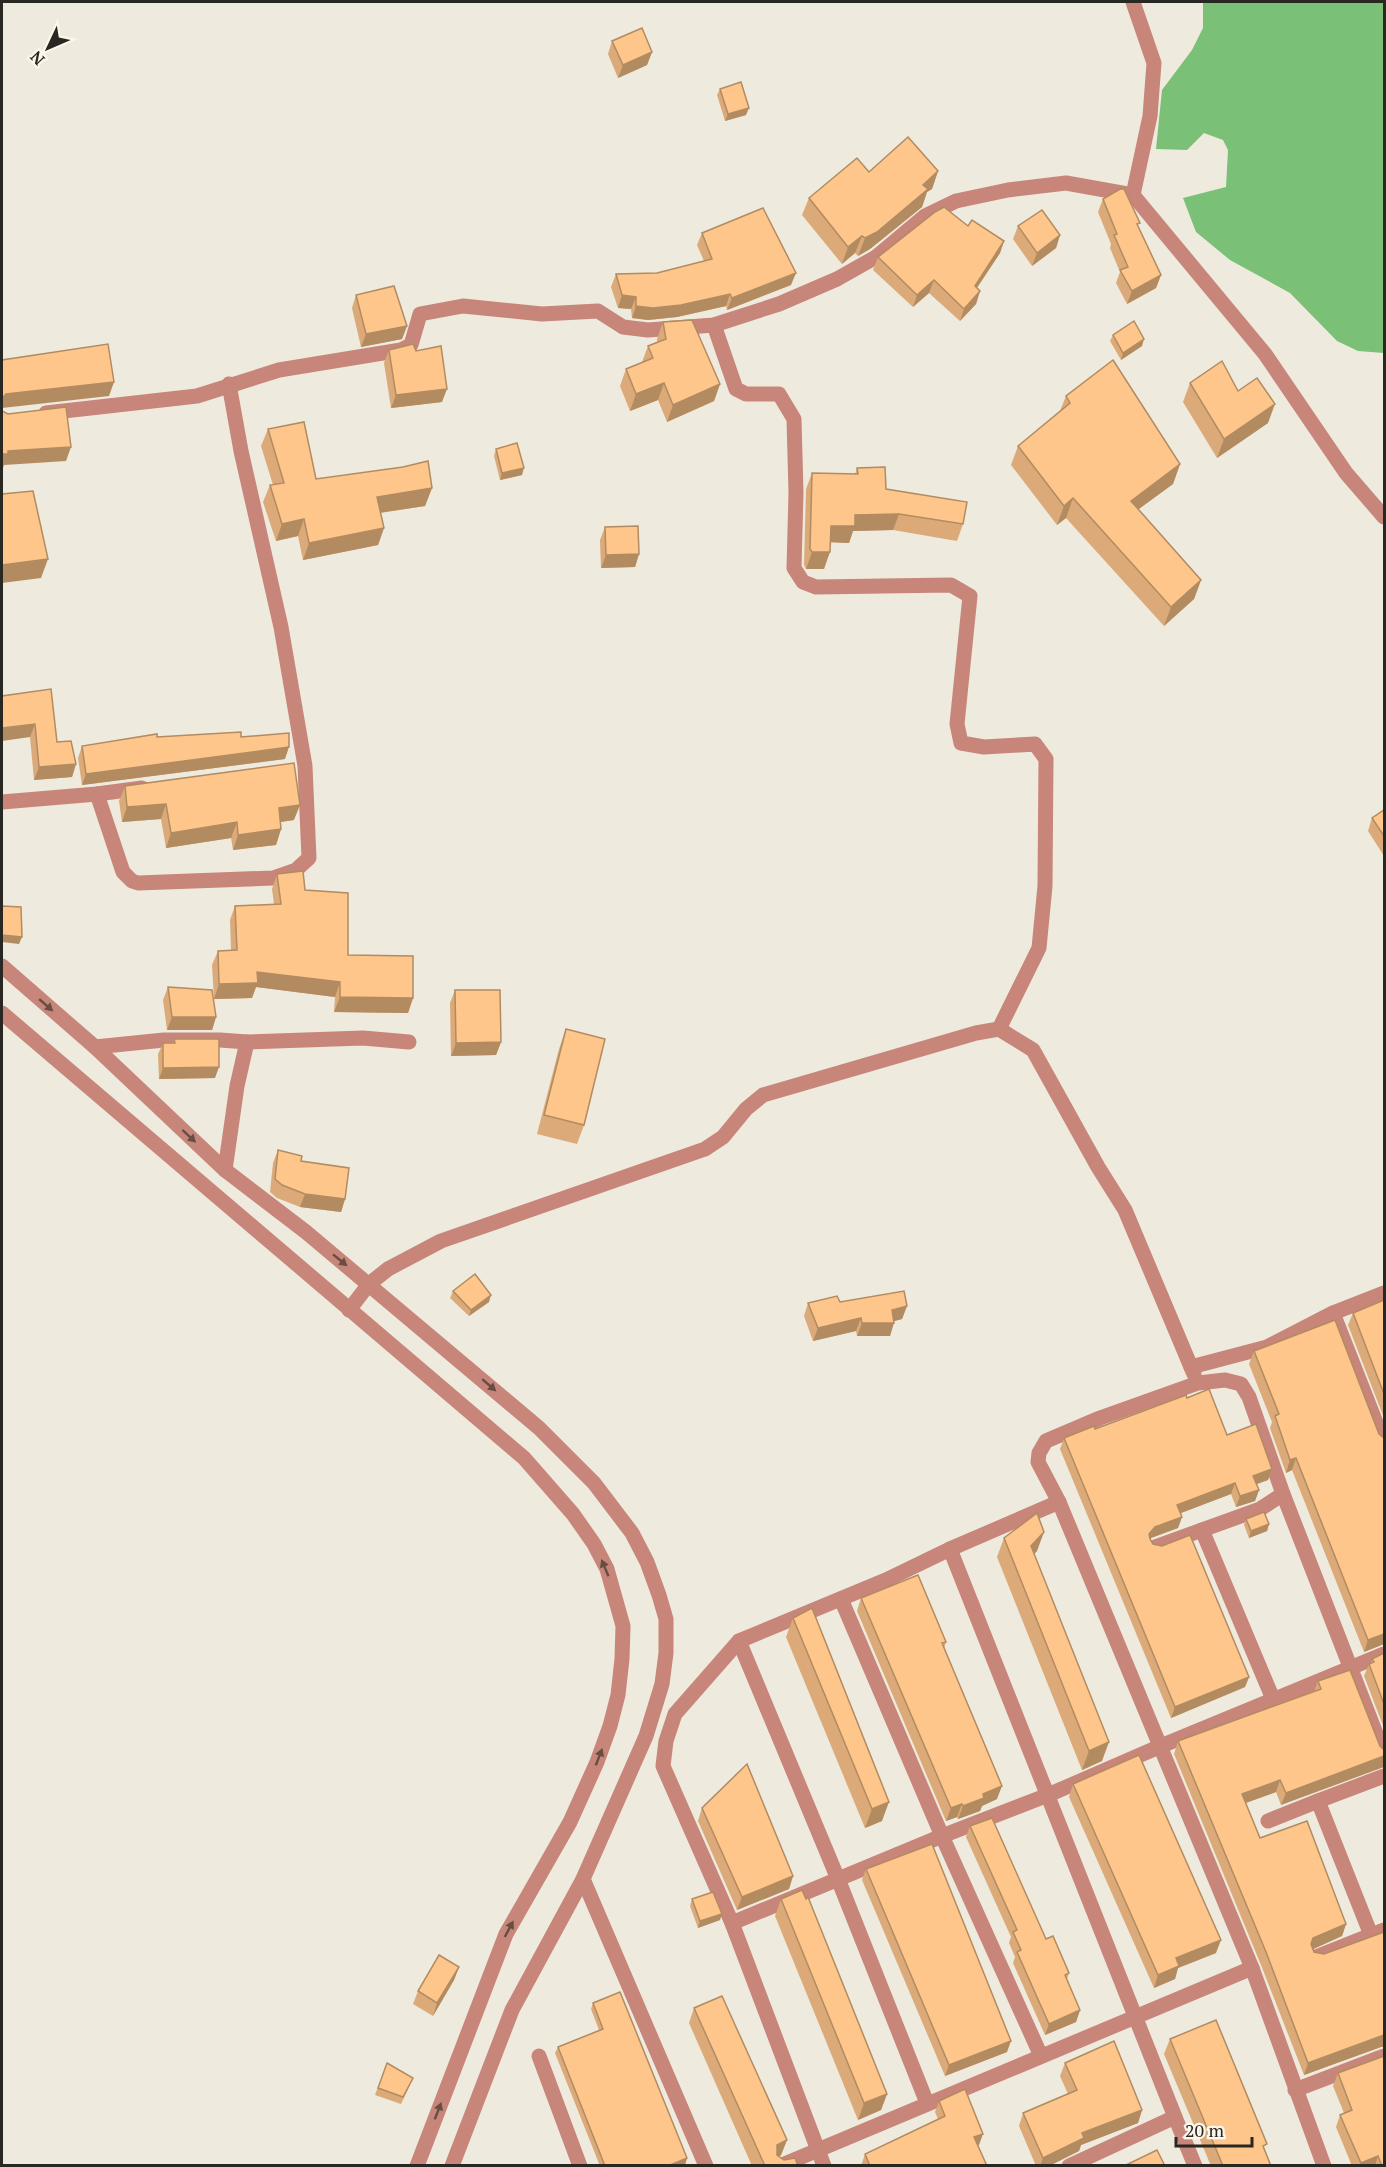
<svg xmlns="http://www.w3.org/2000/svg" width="1386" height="2167" font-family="'PT Serif',serif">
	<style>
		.forest { fill: #7ac077 }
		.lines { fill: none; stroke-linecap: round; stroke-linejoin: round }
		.minor { stroke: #c78679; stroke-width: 15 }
		.wall { fill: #dbaa78 }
		.shaded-wall { fill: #b28b61 }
		.building { fill: #ffc68b; stroke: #b28b61; stroke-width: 1.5 }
		.oneway { fill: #684d45 }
	</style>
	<rect width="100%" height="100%" fill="#eeeadd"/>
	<polygon class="forest" points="1203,2 1384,2 1384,353 1358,351 1337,341 1290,293 1230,260 1196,232 1183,198 1226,187 1228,150 1223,140 1204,133 1187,150 1156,149 1162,90 1192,50 1203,28"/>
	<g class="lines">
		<g class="minor">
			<polyline points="1133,195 1150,116 1154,63 1133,2"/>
			<polyline points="714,325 736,389 746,394 779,394 794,419 796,493 794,568 803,582 816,587 951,585 970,596 957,724 961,743 984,747 1035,744 1046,759 1045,886 1039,948 999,1029"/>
			<polyline points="46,413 197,396 279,370 401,350 411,345 420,314 463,306 542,314 598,311 623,327 648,330 714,325 779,304 837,279 876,257 925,216 956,201 1008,190 1066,183 1133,195 1265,354 1346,473 1384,517"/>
			<polyline points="97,794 123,872 132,881 138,883 273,878 296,870 309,858 305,766 281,627 241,451 229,384"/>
			<polyline points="2,802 97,794 142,788"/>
			<polyline points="2,966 95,1047 225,1170 306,1232 539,1428 594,1483 632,1533 647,1562 659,1595 666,1619 666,1653 662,1684 646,1736 583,1879 512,2010 452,2166"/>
			<polyline points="2,1013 524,1458 573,1514 594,1544 607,1569 623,1626 622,1659 618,1695 610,1726 597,1762 570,1822 506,1934 417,2166"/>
			<polyline points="95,1047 164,1040 220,1040 247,1042 363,1038 409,1042"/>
			<polyline points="225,1170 237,1086 247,1042"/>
			<polyline points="349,1310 369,1284 388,1269 441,1241 705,1149 723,1137 746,1109 763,1095 976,1033 999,1029 1033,1050 1098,1167 1125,1210 1191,1367"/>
			<polyline points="1333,1313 1384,1443"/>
			<polyline points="1194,1374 1191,1367 1267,1347 1333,1313 1384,1293"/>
			<polyline points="1202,1530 1273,1699"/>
			<polyline points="1155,1547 1260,1509 1283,1494"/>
			<polyline points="950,1549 1175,2117"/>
			<polyline points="841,1599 942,1836 1041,2056"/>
			<polyline points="739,1641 838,1879 927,2103"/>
			<polyline points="1318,1801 1384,1776"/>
			<polyline points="1268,1821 1318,1801 1371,1935"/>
			<polyline points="583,1879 706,2166"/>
			<polyline points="732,1923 942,1836 1048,1795 1161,1746 1384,1654"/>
			<polyline points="1316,1957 1384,1930"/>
			<polyline points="539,2056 580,2166"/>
			<polyline points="1295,2090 1384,2056"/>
			<polyline points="780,2166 1252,1968"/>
			<polyline points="824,2166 732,1923 663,1766 666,1741 675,1714 739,1641 886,1580 950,1549 1059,1502"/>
			<polyline points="1069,2166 1175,2117 1195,2166"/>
			<polyline points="1324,2166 1252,1968 1059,1502 1038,1462 1039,1453 1046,1441 1100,1418 1198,1383 1225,1380 1241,1384 1249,1397 1283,1494 1384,1754"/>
		</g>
	</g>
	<g class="wall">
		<polygon points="612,41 652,52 647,65 618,78 608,54"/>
		<polygon points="720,89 746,115 725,121 717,95"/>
		<polygon points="938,171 932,189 927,192 922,207 870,249 858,256 855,253 842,264 802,215 809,198 869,172"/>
		<polygon points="1103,199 1138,228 1161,275 1156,288 1127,304 1116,283 1120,272 1110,248 1111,244 1098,212"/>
		<polygon points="968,226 1004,241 1000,253 977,288 980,291 976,304 960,321 929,293 913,307 873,270 878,257"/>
		<polygon points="1018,226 1060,235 1056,248 1032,266 1013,239"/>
		<polygon points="702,233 791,285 727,310 726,306 677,317 648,320 632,318 631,309 618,308 611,287 616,274 657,273 704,261 697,245"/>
		<polygon points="356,295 407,326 402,339 361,347 352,308"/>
		<polygon points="663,322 720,384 714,401 667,422 658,400 630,411 620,386 626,369 642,362 648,346 657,342 657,339"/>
		<polygon points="1113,335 1142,346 1121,360 1110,341"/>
		<polygon points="389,350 416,351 442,402 391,408 384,363"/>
		<polygon points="1190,383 1238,391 1268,423 1217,458 1183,402"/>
		<polygon points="1066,396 1180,464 1173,484 1138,509 1201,580 1194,599 1164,626 1066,518 1057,525 1011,465 1018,446 1060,411"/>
		<polygon points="268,429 316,479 432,488 425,506 380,513 384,528 378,545 303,560 298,536 276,541 263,502 270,485 273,485 261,446"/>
		<polygon points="496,449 522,475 500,480 494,456"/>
		<polygon points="857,468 886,489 963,524 957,541 893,530 853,531 849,543 830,542 824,569 806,569 804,565 806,489 812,473 855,474"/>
		<polygon points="605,527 639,554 635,567 601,568 600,540"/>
		<polygon points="2,696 57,742 76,764 72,777 34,780 30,737"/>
		<polygon points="157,737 241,737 285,759 82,785 78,758 82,746"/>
		<polygon points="125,786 294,820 281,822 281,829 276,845 233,850 231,838 166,848 161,819 122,822 119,801"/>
		<polygon points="1384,810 1384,856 1368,831 1372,818"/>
		<polygon points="277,874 305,890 348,955 413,998 408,1013 334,1012 335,997 256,987 252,998 214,999 212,965 218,951 231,950 230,920 235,906 274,904 272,889"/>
		<polygon points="168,987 216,1017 212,1030 167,1030 163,1000"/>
		<polygon points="455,990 501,1042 496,1055 451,1056 450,1003"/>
		<polygon points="566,1029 584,1125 577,1144 537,1134 559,1049"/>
		<polygon points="174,1039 215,1078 159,1079 158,1054 163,1043 173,1043"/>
		<polygon points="278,1150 301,1161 345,1199 341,1212 300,1207 277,1198 270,1192 273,1163"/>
		<polygon points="453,1291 489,1302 469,1316 450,1298"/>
		<polygon points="1384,1300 1384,1418 1348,1325 1353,1313"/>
		<polygon points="840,1302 907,1306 902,1319 894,1321 890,1336 857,1336 856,1331 813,1341 804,1316 808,1303"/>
		<polygon points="1254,1351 1384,1438 1384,1644 1364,1652 1292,1470 1286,1473 1270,1428 1272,1422 1249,1364"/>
		<polygon points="1187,1398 1227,1435 1272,1469 1268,1480 1256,1484 1259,1490 1255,1501 1236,1507 1231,1494 1181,1513 1182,1517 1178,1528 1151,1538 1150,1540 1249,1677 1245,1687 1171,1718 1060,1449 1064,1438 1095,1429"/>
		<polygon points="1246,1519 1269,1524 1267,1531 1249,1538 1244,1525"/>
		<polygon points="1004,1538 1037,1551 1034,1554 1102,1761 1082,1770 997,1557"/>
		<polygon points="861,1598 946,1642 944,1648 997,1799 982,1806 980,1811 958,1819 957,1817 946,1821 857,1611"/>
		<polygon points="793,1618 882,1821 865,1828 786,1637"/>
		<polygon points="1384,1653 1384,1728 1364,1676 1369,1664 1371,1663 1372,1659"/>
		<polygon points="1318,1681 1380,1746 1281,1805 1276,1792 1246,1803 1260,1838 1346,1924 1342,1936 1313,1949 1314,1952 1324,1954 1384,1932 1384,2047 1381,2047 1304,2075 1261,1965 1174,1754 1178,1741 1314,1692"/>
		<polygon points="1073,1784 1216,1953 1178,1968 1175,1979 1154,1988 1069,1797"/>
		<polygon points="702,1808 793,1876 789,1889 737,1910 698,1821"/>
		<polygon points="970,1826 1069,1973 1067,1979 1080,2010 1076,2022 1045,2035 1013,1963 1015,1957 1009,1943 1011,1937 966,1837"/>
		<polygon points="866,1869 1007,2052 945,2076 862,1880"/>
		<polygon points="692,1899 720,1920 698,1928 690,1906"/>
		<polygon points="781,1899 887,2094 881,2110 858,2120 775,1916"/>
		<polygon points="459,1967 454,1980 433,2016 413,2004 418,1991"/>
		<polygon points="593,2003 687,2158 685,2165 682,2166 600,2166 555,2053 558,2047 599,2030 591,2009"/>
		<polygon points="694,2008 787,2140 781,2155 779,2157 784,2160 798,2166 752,2166 689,2023"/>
		<polygon points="1170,2039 1265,2150 1271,2166 1211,2166 1164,2054"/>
		<polygon points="387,2063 410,2085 401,2104 375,2095"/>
		<polygon points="1065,2063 1142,2110 1138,2123 1081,2145 1079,2151 1049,2166 1036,2166 1019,2126 1023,2113 1068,2094 1060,2076"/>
		<polygon points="1338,2073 1384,2166 1352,2166 1336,2127 1340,2115 1344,2113 1333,2086"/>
		<polygon points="939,2101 979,2145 978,2145 987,2166 861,2166 865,2154 938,2119 935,2112"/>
	</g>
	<g class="shaded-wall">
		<polygon points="652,52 647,65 618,78 623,65"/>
		<polygon points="749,108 746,115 725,121 728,114"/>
		<polygon points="938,171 932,189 927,192 922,207 870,249 858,256 865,238"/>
		<polygon points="1060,235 1056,248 1032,266 1037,253"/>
		<polygon points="862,236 855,253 842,264 848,247"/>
		<polygon points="1004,241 1000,253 970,298 975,286"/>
		<polygon points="796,273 791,285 727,310 732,298"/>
		<polygon points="1161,275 1156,288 1127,304 1132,291"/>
		<polygon points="934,280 929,293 913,307 917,295"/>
		<polygon points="980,291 976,304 960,321 964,309"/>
		<polygon points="730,294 726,306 677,317 648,320 632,318 636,306"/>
		<polygon points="622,295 636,297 631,309 618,308"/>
		<polygon points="407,326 402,339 361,347 366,334"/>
		<polygon points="1144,339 1142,346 1121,360 1123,353"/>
		<polygon points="114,382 109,396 2,408 2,398 6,394"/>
		<polygon points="664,383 658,400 630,411 636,394"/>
		<polygon points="720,384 714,401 667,422 673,405"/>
		<polygon points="447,389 442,402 391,408 396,395"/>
		<polygon points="1275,404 1268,423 1217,458 1224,439"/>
		<polygon points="71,447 66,461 4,465 3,468 2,468 2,454 8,451"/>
		<polygon points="1180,464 1173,484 1124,520 1131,501"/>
		<polygon points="524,468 522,475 500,480 502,473"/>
		<polygon points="432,488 425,506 371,514 377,497"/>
		<polygon points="1073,498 1066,518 1057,525 1064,506"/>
		<polygon points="899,514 893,530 853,531 849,543 825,542 831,526 855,515"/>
		<polygon points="304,519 298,536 276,541 282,524"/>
		<polygon points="384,528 378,545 303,560 309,543"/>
		<polygon points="812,552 830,552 824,569 806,569"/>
		<polygon points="639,554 635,567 601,568 606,555"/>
		<polygon points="48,559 41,578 2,583 2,565"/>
		<polygon points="1201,580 1194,599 1164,626 1171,607"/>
		<polygon points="35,724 30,737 2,741 2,728"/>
		<polygon points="289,747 285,759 82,785 86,774"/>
		<polygon points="76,764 72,777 34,780 39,767"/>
		<polygon points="166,804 161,819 122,822 127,807"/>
		<polygon points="300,805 294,820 273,823 279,808"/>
		<polygon points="237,822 231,838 166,848 171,833"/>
		<polygon points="281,829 276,845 233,850 238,835"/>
		<polygon points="2,935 22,937 19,944 2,942"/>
		<polygon points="257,972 340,982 335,997 256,987 252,998 214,999 219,984"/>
		<polygon points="340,997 413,998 408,1013 334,1012"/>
		<polygon points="172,1017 216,1017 212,1030 167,1030"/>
		<polygon points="501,1042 496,1055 451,1056 456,1043"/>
		<polygon points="219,1067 215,1078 159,1079 163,1068"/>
		<polygon points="305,1194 345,1199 341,1212 300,1207"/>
		<polygon points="491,1295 489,1302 469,1316 471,1310"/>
		<polygon points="907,1306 902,1319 887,1323 892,1310"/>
		<polygon points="861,1318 856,1331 813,1341 818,1328"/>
		<polygon points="862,1323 894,1323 890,1336 857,1336"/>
		<polygon points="1296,1458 1292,1470 1286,1473 1290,1460"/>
		<polygon points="1272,1469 1268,1480 1249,1487 1253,1476"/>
		<polygon points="1235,1483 1231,1494 1173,1516 1177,1505"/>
		<polygon points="1259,1490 1255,1501 1236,1507 1240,1496"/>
		<polygon points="1182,1517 1178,1528 1151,1538 1146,1545 1149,1534 1155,1527"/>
		<polygon points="1269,1524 1267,1531 1249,1538 1251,1531"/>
		<polygon points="1044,1532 1037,1551 1024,1565 1031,1546"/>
		<polygon points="1384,1634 1384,1644 1364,1652 1368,1640"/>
		<polygon points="1249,1677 1245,1687 1171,1718 1175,1707"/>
		<polygon points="1109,1742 1102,1761 1082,1770 1089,1751"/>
		<polygon points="1384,1756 1384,1767 1281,1805 1286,1793"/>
		<polygon points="1280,1780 1276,1792 1237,1806 1242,1794"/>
		<polygon points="1002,1786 997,1799 982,1806 980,1811 958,1819 963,1806 983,1794"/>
		<polygon points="889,1802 882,1821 865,1828 872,1809"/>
		<polygon points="962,1804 957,1817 946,1821 951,1808"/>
		<polygon points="793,1876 789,1889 737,1910 742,1897"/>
		<polygon points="722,1914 720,1920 698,1928 700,1921"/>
		<polygon points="1346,1924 1342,1936 1309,1951 1313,1938"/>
		<polygon points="1221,1940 1216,1953 1178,1968 1175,1979 1154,1988 1158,1975 1176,1958"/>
		<polygon points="459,1967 454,1980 433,2016 437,2003"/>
		<polygon points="1080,2010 1076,2022 1045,2035 1049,2024"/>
		<polygon points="1384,2035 1384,2047 1381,2047 1304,2075 1308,2063"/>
		<polygon points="1011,2041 1007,2052 945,2076 949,2065"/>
		<polygon points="887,2094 881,2110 858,2120 864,2103"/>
		<polygon points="1142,2110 1138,2123 1081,2145 1079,2151 1049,2166 1040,2166 1043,2158 1082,2133"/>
		<polygon points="983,2134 979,2145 970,2148 974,2137"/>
		<polygon points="787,2140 781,2155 772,2161 777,2145"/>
		<polygon points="1378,2156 1375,2166 1360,2166 1361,2163"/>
		<polygon points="687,2158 685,2165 682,2166 668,2166"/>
	</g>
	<g class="building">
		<polygon points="642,28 652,52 623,65 612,41"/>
		<polygon points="741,82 749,108 728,114 720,89"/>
		<polygon points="908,137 938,171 923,185 928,189 877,232 865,238 862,236 848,247 809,198 857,158 869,172"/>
		<polygon points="1120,189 1124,189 1140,223 1137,224 1161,275 1132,291 1120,270 1128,267 1114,235 1117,234 1103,199"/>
		<polygon points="944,207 968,226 972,220 1004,241 975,286 980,291 964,309 934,280 917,295 878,257 935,212"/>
		<polygon points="763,208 796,273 732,298 730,294 681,305 653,308 636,306 636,297 622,295 616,274 657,273 712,259 702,233"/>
		<polygon points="1042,210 1060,235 1037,253 1018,226"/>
		<polygon points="394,286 407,326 366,334 356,295"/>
		<polygon points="692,320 720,384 673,405 664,383 636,394 626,369 653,358 648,346 666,339 663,322"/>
		<polygon points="1134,321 1144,339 1123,353 1113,335"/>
		<polygon points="108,344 114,382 6,394 2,398 2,360"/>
		<polygon points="413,344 416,351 441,346 447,389 396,395 389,350"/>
		<polygon points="1113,360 1180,464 1131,501 1201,580 1171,607 1073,498 1064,506 1018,446 1070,403 1066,396"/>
		<polygon points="1222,361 1238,391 1257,378 1275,404 1224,439 1190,383"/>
		<polygon points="66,407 71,447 8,451 8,454 2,454 2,411 8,414"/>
		<polygon points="304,422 316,479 403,467 428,461 432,488 377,497 384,528 309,543 304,519 282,524 270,485 284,483 268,429"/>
		<polygon points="517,443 524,468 502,473 496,449"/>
		<polygon points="885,467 886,489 967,502 963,524 899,514 855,515 855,526 831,526 830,552 812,552 810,549 812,473 858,474 857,468"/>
		<polygon points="33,491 48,559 2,565 2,494"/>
		<polygon points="638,526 639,554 606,555 605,527"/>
		<polygon points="51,689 57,742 71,741 76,764 39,767 35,724 2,728 2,696"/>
		<polygon points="241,732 241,737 289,733 289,747 86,774 82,746 157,734 157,737"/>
		<polygon points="294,763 300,805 279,808 281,829 238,835 237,822 171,833 166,804 127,807 125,786"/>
		<polygon points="1384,810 1384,836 1372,818"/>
		<polygon points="303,871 305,890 348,893 348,955 413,956 413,998 340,997 340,982 257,972 258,983 219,984 218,951 237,950 235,906 281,904 277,874"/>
		<polygon points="2,906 21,907 22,937 2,935"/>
		<polygon points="168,987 212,990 216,1017 172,1017"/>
		<polygon points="455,990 500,990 501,1042 456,1043"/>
		<polygon points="566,1029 605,1039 584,1125 544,1115"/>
		<polygon points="174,1039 219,1039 219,1067 163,1068 163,1043 175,1043"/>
		<polygon points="278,1150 302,1156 301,1161 349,1168 345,1199 305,1194 282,1185 275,1179"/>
		<polygon points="475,1274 491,1295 471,1310 453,1291"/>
		<polygon points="904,1291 907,1306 892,1310 894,1323 862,1323 861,1318 818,1328 808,1303 837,1296 840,1302"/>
		<polygon points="1384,1300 1384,1394 1353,1313"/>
		<polygon points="1335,1320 1379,1434 1384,1438 1384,1634 1368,1640 1296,1458 1290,1460 1275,1416 1279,1414 1254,1351"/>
		<polygon points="1209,1389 1227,1435 1256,1424 1272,1469 1253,1476 1259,1490 1240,1496 1235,1483 1177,1505 1182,1517 1155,1527 1149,1534 1150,1539 1153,1544 1162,1546 1190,1535 1249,1677 1175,1707 1064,1438 1094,1426 1095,1429 1186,1395 1187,1398"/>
		<polygon points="1264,1512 1269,1524 1251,1531 1246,1519"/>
		<polygon points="1037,1513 1044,1532 1031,1546 1109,1742 1089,1751 1004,1538"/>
		<polygon points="918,1575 946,1642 942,1643 1002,1786 983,1794 984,1798 963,1806 962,1804 951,1808 861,1598"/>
		<polygon points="812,1608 889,1802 872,1809 793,1618"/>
		<polygon points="1384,1653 1384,1704 1369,1664 1374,1662 1372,1659"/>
		<polygon points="1350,1670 1380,1746 1384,1750 1384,1756 1286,1793 1280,1780 1242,1794 1260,1838 1307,1821 1346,1924 1313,1938 1311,1944 1314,1952 1324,1954 1384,1932 1384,2035 1308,2063 1266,1952 1178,1741 1321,1689 1318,1681"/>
		<polygon points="1139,1755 1221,1940 1176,1958 1179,1966 1158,1975 1073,1784"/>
		<polygon points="747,1764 793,1876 742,1897 702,1808"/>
		<polygon points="992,1818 1046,1939 1053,1936 1069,1973 1065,1975 1080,2010 1049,2024 1017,1952 1021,1950 1013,1932 1017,1930 970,1826"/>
		<polygon points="932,1844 1011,2041 949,2065 866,1869"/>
		<polygon points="802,1890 806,1899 808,1897 887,2094 864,2103 781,1899"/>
		<polygon points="713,1892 722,1914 700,1921 692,1899"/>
		<polygon points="439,1955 459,1967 437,2003 418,1991"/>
		<polygon points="620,1992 687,2158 668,2166 605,2166 558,2047 603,2029 593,2003"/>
		<polygon points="722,1996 787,2140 777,2145 777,2155 784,2160 795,2158 798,2166 765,2166 694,2008"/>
		<polygon points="1216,2020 1267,2144 1263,2146 1271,2166 1223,2166 1170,2039"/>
		<polygon points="1114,2041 1142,2110 1082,2133 1084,2138 1043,2158 1023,2113 1077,2090 1065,2063"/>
		<polygon points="1384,2056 1384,2166 1382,2166 1378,2156 1361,2163 1340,2115 1352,2110 1338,2073"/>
		<polygon points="387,2063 413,2078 403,2097 378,2088"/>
		<polygon points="965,2089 983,2134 974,2137 987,2166 870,2166 865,2154 945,2116 939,2101"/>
		<polygon points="1157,2150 1165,2166 1124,2166"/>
	</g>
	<defs><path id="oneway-solid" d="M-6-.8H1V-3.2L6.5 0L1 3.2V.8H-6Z" transform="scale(1.5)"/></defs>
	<g class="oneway">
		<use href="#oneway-solid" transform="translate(46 1005) rotate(41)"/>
		<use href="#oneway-solid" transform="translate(189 1136) rotate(43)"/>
		<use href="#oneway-solid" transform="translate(340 1260) rotate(39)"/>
		<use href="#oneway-solid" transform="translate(489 1385) rotate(41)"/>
		<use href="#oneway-solid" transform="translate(605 1568) rotate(-113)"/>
		<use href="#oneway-solid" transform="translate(599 1757) rotate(-69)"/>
		<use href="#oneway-solid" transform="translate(509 1929) rotate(-62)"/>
		<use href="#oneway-solid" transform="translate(438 2111) rotate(-69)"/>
	</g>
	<rect width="1386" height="2167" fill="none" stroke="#292722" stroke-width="6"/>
	<g transform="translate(48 48) rotate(226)" stroke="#fcf7ea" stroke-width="4.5" paint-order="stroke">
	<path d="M0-4.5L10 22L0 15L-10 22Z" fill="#292722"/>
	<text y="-9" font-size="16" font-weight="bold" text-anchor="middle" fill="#292722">N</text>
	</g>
	<path d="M1176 2137v9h76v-9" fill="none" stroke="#292722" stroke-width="3"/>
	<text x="1185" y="2137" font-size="18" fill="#292722" stroke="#fcf7ea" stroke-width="4.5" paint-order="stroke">20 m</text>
</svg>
